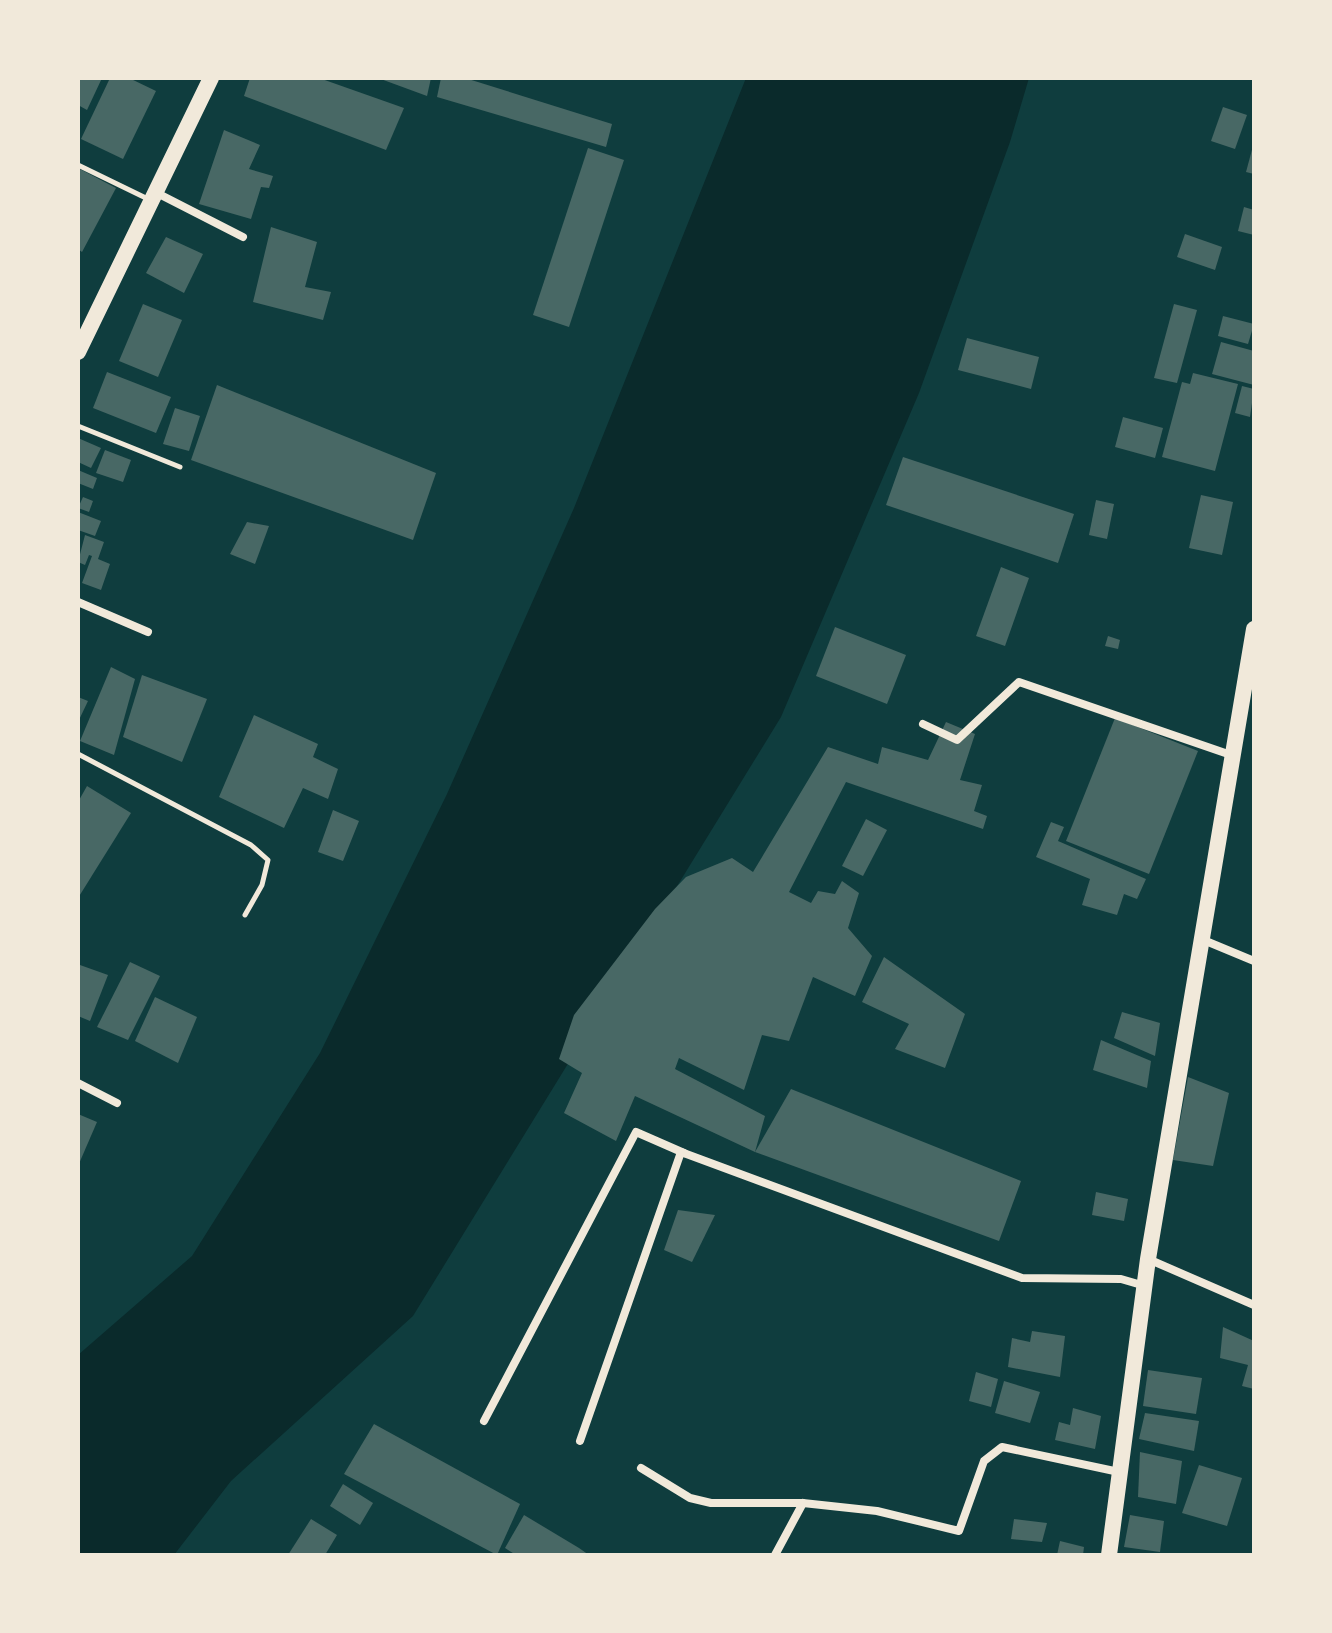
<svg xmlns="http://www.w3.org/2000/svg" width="1332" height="1633" font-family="Montserrat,sans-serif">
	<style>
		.water { fill: #0a2a2b }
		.building { fill: #486865 }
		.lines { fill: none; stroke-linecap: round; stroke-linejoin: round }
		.service { stroke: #f1e9da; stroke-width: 5 }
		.minor { stroke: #f1e9da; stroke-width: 8 }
		.primary { stroke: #f1e9da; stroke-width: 16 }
	</style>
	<rect width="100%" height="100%" fill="#0f3d3e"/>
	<polygon class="water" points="746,78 1029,78 1010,142 919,393 781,717 413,1316 231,1481 174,1555 78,1555 78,1355 192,1256 320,1053 447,794 574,508"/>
	<g class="building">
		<polygon points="78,78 102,78 87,110 78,105"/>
		<polygon points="110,78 129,78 156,91 123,159 81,139"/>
		<polygon points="250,78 319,78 404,108 386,150 244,96"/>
		<polygon points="378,78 431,78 427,96"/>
		<polygon points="441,78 465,78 612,124 606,147 437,97"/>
		<polygon points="1223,107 1247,115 1235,149 1211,141"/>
		<polygon points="224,130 260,145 249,169 273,176 269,188 261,187 251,219 199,204"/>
		<polygon points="1253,146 1254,146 1254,174 1246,172"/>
		<polygon points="588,148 624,160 569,327 533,315"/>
		<polygon points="78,168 116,188 82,252 78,249"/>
		<polygon points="1244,207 1254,210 1254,235 1238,231"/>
		<polygon points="271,227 317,242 305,287 331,292 323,320 253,302"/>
		<polygon points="1185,234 1222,247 1215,270 1177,257"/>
		<polygon points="166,237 203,254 184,293 146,273"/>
		<polygon points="143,304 182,320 158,377 119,361"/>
		<polygon points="1174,304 1197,310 1177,383 1154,378"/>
		<polygon points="1223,316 1254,324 1248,344 1218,336"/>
		<polygon points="967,338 1039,357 1031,389 958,370"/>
		<polygon points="1221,342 1254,351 1254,385 1212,374"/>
		<polygon points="107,372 171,397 156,433 93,408"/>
		<polygon points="1193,373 1238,384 1215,471 1162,457 1182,382 1190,384"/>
		<polygon points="217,385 436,473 413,540 191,460"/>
		<polygon points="1242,386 1254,389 1250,417 1235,413"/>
		<polygon points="175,408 200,416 189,451 163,444"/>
		<polygon points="1123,417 1163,428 1155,458 1115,447"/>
		<polygon points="78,438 101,448 91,468 78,462"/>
		<polygon points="105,450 131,460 123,482 96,473"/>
		<polygon points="903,457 1074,514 1058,563 886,505"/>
		<polygon points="78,470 97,478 93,489 78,483"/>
		<polygon points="1201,495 1233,502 1222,555 1189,548"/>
		<polygon points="83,497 93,501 89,512 78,508"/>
		<polygon points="1096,500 1114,504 1107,539 1089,535"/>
		<polygon points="78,512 101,521 95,536 78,530"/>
		<polygon points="247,522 269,526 255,564 230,554"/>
		<polygon points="85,535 104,542 98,559 110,564 101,590 82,583 92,556 89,555 85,565 78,562"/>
		<polygon points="1001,567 1029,578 1005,646 976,636"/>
		<polygon points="835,627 906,655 887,704 816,676"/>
		<polygon points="1108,636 1120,640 1118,649 1105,646"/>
		<polygon points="111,667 135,679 114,755 80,741"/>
		<polygon points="142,675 207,699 182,762 123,737"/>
		<polygon points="78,697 88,701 78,722"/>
		<polygon points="254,715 318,744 313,757 338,769 328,799 303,788 284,828 219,797"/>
		<polygon points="1115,718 1198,751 1149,874 1066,841"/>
		<polygon points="946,722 975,734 960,780 982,785 974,811 987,816 983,829 846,782 789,892 811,903 818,891 835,894 842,881 859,893 848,928 872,956 855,996 813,977 789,1041 762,1035 744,1090 679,1058 675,1069 765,1116 755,1152 635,1096 616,1141 564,1113 582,1073 559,1059 574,1015 655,909 686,877 732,858 753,872 828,747 878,764 882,747 928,760"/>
		<polygon points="87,786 131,813 78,898 78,802"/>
		<polygon points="333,810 359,821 343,861 318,852"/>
		<polygon points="866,819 887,830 863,876 842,866"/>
		<polygon points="1051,822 1064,827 1058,841 1146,879 1137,899 1124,894 1117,915 1082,905 1090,879 1036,857"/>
		<polygon points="884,957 965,1014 945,1068 895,1049 909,1024 862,1002"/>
		<polygon points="130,962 160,976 128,1040 97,1027"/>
		<polygon points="80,965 108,975 90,1021 78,1016 78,970"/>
		<polygon points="155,997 197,1017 178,1063 135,1041"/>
		<polygon points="1122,1012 1160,1023 1155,1056 1114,1038"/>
		<polygon points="1101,1040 1151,1061 1147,1088 1093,1070"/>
		<polygon points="1188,1077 1229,1093 1213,1166 1173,1160"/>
		<polygon points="791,1089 1021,1181 999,1241 755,1152"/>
		<polygon points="78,1114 97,1122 78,1166"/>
		<polygon points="1096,1192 1128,1199 1124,1221 1092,1215"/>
		<polygon points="678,1210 715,1215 692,1262 664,1250"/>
		<polygon points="1223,1327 1254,1341 1254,1389 1242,1386 1248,1365 1220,1358"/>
		<polygon points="1032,1331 1065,1336 1060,1377 1008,1367 1012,1338 1030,1342"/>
		<polygon points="1148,1370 1202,1378 1196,1414 1143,1406"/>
		<polygon points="976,1372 998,1379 991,1407 969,1401"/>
		<polygon points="1004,1381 1040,1392 1030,1423 995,1413"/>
		<polygon points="1073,1408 1101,1416 1095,1449 1055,1440 1059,1422 1070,1425"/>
		<polygon points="1145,1413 1199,1421 1194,1451 1139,1439"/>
		<polygon points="374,1424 520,1504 497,1555 344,1474"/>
		<polygon points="1140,1452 1182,1461 1176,1504 1138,1497"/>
		<polygon points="1199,1465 1242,1478 1227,1526 1182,1513"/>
		<polygon points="343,1484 373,1503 360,1525 330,1506"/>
		<polygon points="524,1515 579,1548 589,1555 516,1555 505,1548"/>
		<polygon points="1130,1515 1164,1521 1160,1552 1124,1547"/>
		<polygon points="311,1519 337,1535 325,1555 288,1555"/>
		<polygon points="1014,1519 1047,1523 1042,1542 1011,1539"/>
		<polygon points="1060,1541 1084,1547 1083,1555 1057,1555"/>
	</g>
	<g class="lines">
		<g class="service">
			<polyline points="78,165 150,200"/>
			<polyline points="78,426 180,467"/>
			<polyline points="78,754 251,845 268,860 262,885 245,915"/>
		</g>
		<g class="minor">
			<polyline points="155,192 243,237"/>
			<polyline points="78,602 148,632"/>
			<polyline points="923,724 957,740 1019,682 1231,755"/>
			<polyline points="1201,939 1254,961"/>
			<polyline points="78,1083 117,1103"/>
			<polyline points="1148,1259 1254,1305"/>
			<polyline points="484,1421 636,1132 684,1153"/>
			<polyline points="580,1441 681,1152 1022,1278 1121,1279 1145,1286"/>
			<polyline points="641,1468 690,1498 711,1503 803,1503 877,1511 959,1531 984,1461 1002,1447 1119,1472"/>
			<polyline points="775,1555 803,1503"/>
		</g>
		<g class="primary">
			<polyline points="78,352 211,78"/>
			<polyline points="1109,1555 1148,1259 1254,629"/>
		</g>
	</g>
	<rect width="1332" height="1633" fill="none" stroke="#f1e9da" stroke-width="160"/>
</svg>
